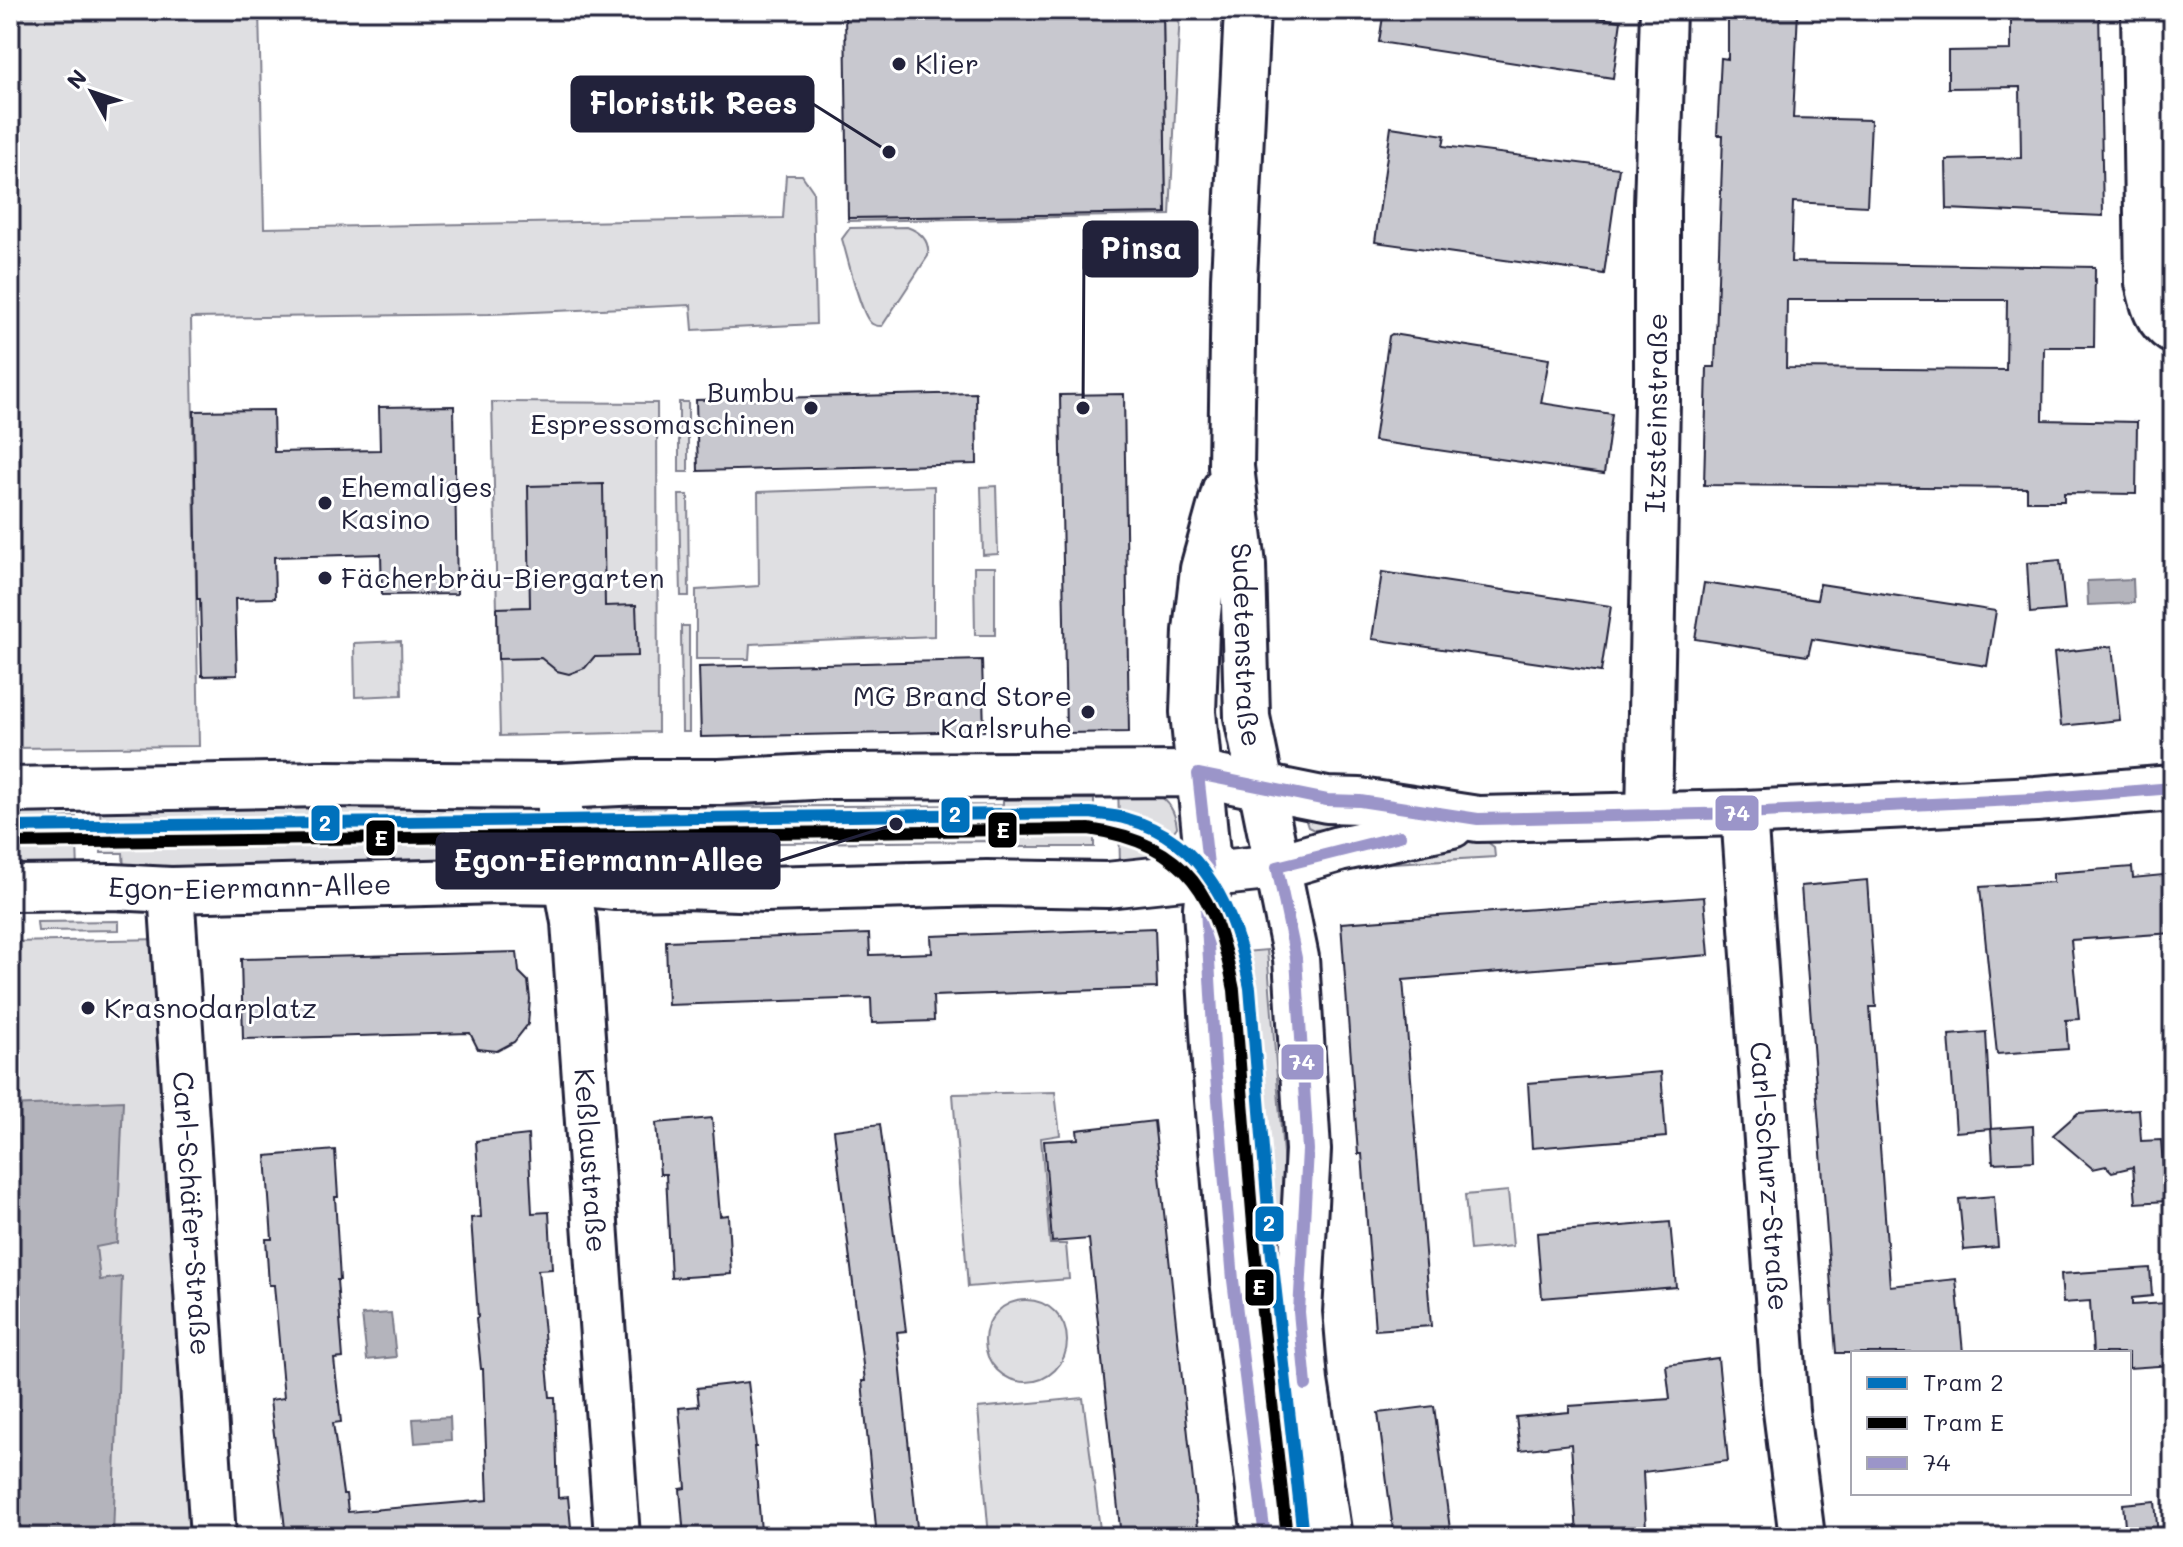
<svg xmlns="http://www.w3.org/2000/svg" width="2183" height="1547" font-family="Mali,sans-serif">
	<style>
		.green { fill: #dfdfe2; stroke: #80808e; stroke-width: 2 }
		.water { fill: #b4b4bc; stroke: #7a7a88; stroke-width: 2 }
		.building { fill: #c8c8cf; stroke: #22223b; stroke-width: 2; fill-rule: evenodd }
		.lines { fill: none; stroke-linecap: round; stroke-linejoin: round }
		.minor-casing { stroke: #22223b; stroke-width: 50 }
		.major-casing { stroke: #22223b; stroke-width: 50 }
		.minor { stroke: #fff; stroke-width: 44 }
		.major { stroke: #fff; stroke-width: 44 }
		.bus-1-casing { stroke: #fff; stroke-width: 18 }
		.bus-1 { stroke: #9b95c9; stroke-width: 12 }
		.tram-1-casing { stroke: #fff; stroke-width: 18 }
		.tram-2-casing { stroke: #fff; stroke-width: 18 }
		.tram-1 { stroke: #0071bc; stroke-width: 12 }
		.tram-2 { stroke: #000; stroke-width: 12 }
		.poi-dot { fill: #22223b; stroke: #fff; stroke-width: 3 }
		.labels { text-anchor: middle; stroke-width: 6; stroke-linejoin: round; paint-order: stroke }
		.poi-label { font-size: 28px; fill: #22223b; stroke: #fff; text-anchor: start }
		.street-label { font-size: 28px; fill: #22223b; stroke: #fff }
		.leader { fill: none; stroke: #22223b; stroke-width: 3 }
		.callout-dot { fill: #22223b; stroke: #fff; stroke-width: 3 }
		.callout { fill: #22223b; stroke: #22223b; stroke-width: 3 }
		.callout-label { font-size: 30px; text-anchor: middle; font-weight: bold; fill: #fff }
		.line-badge { stroke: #fff; stroke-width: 3 }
		.badge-label { font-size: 22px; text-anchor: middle; font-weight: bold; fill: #fff }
	</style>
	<rect width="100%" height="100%" fill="#fff"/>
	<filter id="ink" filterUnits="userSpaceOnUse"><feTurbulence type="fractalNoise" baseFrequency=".0125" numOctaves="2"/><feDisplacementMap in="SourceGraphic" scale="16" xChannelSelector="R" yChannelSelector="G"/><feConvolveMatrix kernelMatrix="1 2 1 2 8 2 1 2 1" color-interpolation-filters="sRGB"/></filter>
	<g filter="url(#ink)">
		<g class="green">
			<polygon points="10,10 259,10 264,228 783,218 786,175 802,175 813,191 816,324 693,330 691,305 489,314 191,318 199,746 10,748"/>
			<polygon points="1163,10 1180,10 1170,215 848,221 848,218 1166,213"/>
			<path d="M 907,227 C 921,232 930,241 928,256 L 882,326 C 878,326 873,326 870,322 C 860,312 847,255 842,239 L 850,228 Z"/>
			<polygon points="492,402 657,403 658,732 500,736"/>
			<rect x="679" y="402" width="9" height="70"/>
			<polygon points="934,486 934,636 750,644 749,659 696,659 696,590 759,586 758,492"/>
			<polygon points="996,486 998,554 983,555 981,487"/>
			<polygon points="679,495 688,495 689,596 681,596"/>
			<polygon points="974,567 995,567 995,635 975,635"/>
			<polygon points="681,626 689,626 689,732 682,732"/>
			<polygon points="401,641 402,695 355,697 354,643"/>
			<path d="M 1118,782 C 1147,788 1173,793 1177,827 C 1160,851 1150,862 1120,864 Z"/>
			<path d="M 630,790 L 631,808 L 665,807 L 636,848 L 637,871 C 616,869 595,871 588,848 L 591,847 L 591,810 L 587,810 L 592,802 Z"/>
			<polygon points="1094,799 1094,847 1003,847 1002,841 775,843 774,846 661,848 689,807 1003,805 1003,800"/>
			<polygon points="52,800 53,818 76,817 78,870 10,870 10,801"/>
			<polygon points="100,800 525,805 533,814 530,815 530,849 523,857 513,862 124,869 123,853 101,853"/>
			<polygon points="1307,816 1391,824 1314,830 1308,827 1306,821"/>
			<polygon points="1481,837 1494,847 1495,857 1356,865 1365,854"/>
			<polygon points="119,921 119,930 38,931 37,922"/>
			<polygon points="162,939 201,1537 10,1537 10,942"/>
			<polygon points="1267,950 1313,1537 1274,1537 1221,954"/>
			<polygon points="1055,1092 1060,1135 1041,1138 1050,1244 1066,1244 1069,1279 968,1287 953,1094"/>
			<polygon points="1508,1191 1513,1246 1470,1250 1465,1195"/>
			<circle cx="1026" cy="1341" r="41"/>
			<polygon points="1083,1398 1101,1537 989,1537 978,1408"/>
		</g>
		<g class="water">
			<polygon points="2133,579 2134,603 2088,605 2087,581"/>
			<polygon points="123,1101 117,1243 96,1247 100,1280 122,1277 113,1537 37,1537 10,1534 10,1106"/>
			<polygon points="391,1313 396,1357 367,1360 362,1315"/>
			<polygon points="450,1417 451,1440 415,1443 413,1419"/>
		</g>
		<g class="building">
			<polygon points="845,10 1163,10 1166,213 848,218"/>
			<polygon points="1384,10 1550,10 1621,21 1613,78 1379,42"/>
			<path d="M 1728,10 L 1798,10 L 1793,118 L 1871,120 L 1867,206 L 1793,202 L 1791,262 L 2095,267 L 2094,347 L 2044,347 L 2043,420 L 2137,422 L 2136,494 L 2064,493 L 2064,501 L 2027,501 L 2027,488 L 1704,485 L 1707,367 L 1715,367 L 1723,135 L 1717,135 L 1721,58 L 1728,59 ZM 1787,300 L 2007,300 L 2006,370 L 1786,368 Z"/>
			<polygon points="2011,10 2099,10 2103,216 1947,209 1946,160 2021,158 2020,87 1948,88 1948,51 2011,50"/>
			<polygon points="1391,127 1445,135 1443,146 1619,168 1604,274 1375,242"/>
			<polygon points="1392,334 1549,359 1541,403 1612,414 1604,474 1374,441 1389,336"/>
			<polygon points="976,393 977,464 698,471 696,400"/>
			<polygon points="1124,394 1129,732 1066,733 1060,395"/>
			<polygon points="454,406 457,594 382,595 381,554 274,557 275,598 235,599 237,675 202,676 200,599 197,599 194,411 273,410 274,452 380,450 379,407"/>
			<polygon points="603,484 605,606 636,605 638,656 594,657 585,668 569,674 557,671 541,658 498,659 497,608 530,607 528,486"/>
			<polygon points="2060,560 2065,610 2030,613 2027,563"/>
			<polygon points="1382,572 1611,606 1601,672 1372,639"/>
			<polygon points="1704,583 1817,600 1820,584 1996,611 1987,666 1812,639 1808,656 1695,639"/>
			<polygon points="2112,646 2120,720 2061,726 2054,653"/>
			<polygon points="982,660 984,731 701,737 699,667"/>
			<polygon points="2132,867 2133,878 2173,874 2173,933 2071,940 2079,1019 2066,1020 2068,1049 1997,1054 1980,887 2053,882 2053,873"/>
			<polygon points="1867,880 1876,1007 1870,1007 1890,1286 1956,1279 1963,1353 1836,1353 1801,886"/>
			<polygon points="1704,897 1709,955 1403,980 1431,1326 1375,1330 1362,1154 1358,1154 1341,923"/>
			<polygon points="1155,928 1157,988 933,996 934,1021 872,1023 871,998 668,1005 666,941 869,934 870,955 932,953 931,936"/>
			<polygon points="517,952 519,972 528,981 530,999 528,1024 514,1042 497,1051 478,1049 470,1033 243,1039 241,959"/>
			<polygon points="1986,1032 1991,1129 1956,1132 1949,1035"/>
			<polygon points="1661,1072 1666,1137 1532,1148 1528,1083"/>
			<polygon points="2139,1109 2141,1141 2161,1140 2166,1201 2136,1203 2133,1167 2112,1172 2106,1166 2093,1169 2053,1135 2078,1113"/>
			<polygon points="712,1118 720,1216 728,1215 731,1274 671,1278 666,1174 660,1174 656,1123"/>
			<polygon points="1154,1121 1171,1276 1199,1537 1121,1537 1089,1239 1052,1242 1044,1141 1078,1139 1077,1130"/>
			<polygon points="880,1124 906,1331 897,1332 918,1537 877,1537 862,1381 865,1381 834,1130"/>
			<polygon points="2033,1126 2034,1161 1993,1163 1991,1129"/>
			<polygon points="528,1135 532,1213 549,1212 552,1269 538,1270 550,1397 555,1397 558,1498 568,1497 572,1537 286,1537 270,1400 284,1398 274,1285 269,1285 266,1239 272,1239 266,1156 335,1150 338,1197 335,1197 340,1280 337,1280 343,1358 334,1359 341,1422 333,1423 343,1494 346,1494 348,1512 488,1500 483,1369 481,1369 476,1318 478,1317 471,1218 481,1217 476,1141"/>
			<polygon points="1994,1196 1998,1247 1964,1250 1959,1199"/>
			<polygon points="1670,1222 1676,1287 1542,1298 1537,1233"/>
			<polygon points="2150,1268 2152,1296 2132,1298 2132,1305 2168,1303 2172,1365 2129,1368 2129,1353 2093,1353 2090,1301 2063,1303 2061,1274"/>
			<polygon points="1718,1358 1728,1461 1643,1472 1646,1530 1577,1535 1571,1444 1520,1450 1516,1417 1569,1412 1569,1406 1670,1399 1666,1365"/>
			<polygon points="748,1382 756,1447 754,1447 761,1531 684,1537 680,1489 686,1488 679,1408 699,1406 697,1388"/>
			<polygon points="1434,1406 1451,1537 1394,1537 1378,1413"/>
			<polygon points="2155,1501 2158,1537 2126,1537 2123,1504"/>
		</g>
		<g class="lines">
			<defs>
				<g id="minor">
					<path d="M 2144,10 L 2148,283 C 2153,303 2155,319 2173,331"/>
					<path id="s1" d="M 559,786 L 562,855 L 574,922 L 617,1537"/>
					<polyline points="10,790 325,784 559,786 639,782 720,782 830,776 1198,774 1327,800 1360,801 1478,819 1744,813 2036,799 2173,788"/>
					<path id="s2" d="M 1744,813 L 1786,1411 L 1802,1537"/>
					<path id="s3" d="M 1649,817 L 1657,401 L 1657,206 L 1663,10"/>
					<path id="s4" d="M 10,888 L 113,887 L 171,890 L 499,881 L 566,882 L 614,887 L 683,886 L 766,889 L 987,883 L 1107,885 L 1277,867 L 1339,849 L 1452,825"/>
					<path id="s5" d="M 171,890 L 213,1537"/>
				</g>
				<g id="major">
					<path id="s6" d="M 1247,10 L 1234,279 L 1231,467 L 1243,565 L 1247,717 L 1296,958 L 1308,1150 L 1299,1312 L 1305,1381 L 1329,1537"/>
					<polyline points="1225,489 1203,569 1196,631 1193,712 1209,874 1206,908 1215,1064 1233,1280 1265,1537"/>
				</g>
			</defs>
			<use href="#minor" class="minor-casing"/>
			<use href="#major" class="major-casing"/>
			<use href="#minor" class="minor"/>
			<use href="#major" class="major"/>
			<defs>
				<g id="bus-1">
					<polyline points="1306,1385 1299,1312 1308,1150 1296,958 1277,867 1400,836"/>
					<polyline points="1265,1537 1233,1280 1215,1064 1206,908 1209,874 1198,774 1327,800 1360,801 1478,819 1744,813 2036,799 2173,788"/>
				</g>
			</defs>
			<use href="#bus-1" class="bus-1-casing"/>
			<use href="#bus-1" class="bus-1"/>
			<defs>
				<path id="tram-1" d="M 10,827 L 1090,813 C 1102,815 1115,815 1127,819 C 1206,840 1236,914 1250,988 L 1271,1247 L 1303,1537"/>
				<path id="tram-2" d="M 10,843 L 1089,829 C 1190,844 1216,897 1234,990 L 1255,1249 L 1287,1537"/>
			</defs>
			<use href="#tram-1" class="tram-1-casing"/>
			<use href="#tram-2" class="tram-2-casing"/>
			<use href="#tram-1" class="tram-1"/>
			<use href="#tram-2" class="tram-2"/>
		</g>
	</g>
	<g class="poi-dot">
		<circle cx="899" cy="64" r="8"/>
		<circle cx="811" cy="408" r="8"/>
		<circle cx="325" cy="503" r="8"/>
		<circle cx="325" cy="578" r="8"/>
		<circle cx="1088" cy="712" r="8"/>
		<circle cx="88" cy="1008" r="8"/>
	</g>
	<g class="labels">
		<g class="poi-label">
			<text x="915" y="74">Klier</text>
			<text x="795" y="402" text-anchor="end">Bumbu<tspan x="795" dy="32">Espressomaschinen</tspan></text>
			<text x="341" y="497">Ehemaliges<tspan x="341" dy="32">Kasino</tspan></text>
			<text x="341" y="588">Fächerbräu-Biergarten</text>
			<text x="1072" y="706" text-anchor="end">MG Brand Store<tspan x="1072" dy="32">Karlsruhe</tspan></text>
			<text x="104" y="1018">Krasnodarplatz</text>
		</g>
		<g class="street-label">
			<text dy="10" stroke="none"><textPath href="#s3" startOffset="404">Itzsteinstraße</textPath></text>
			<text dy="10" stroke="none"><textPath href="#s6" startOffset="636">Sudetenstraße</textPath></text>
			<text dy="10" stroke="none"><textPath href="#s4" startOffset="240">Egon-Eiermann-Allee</textPath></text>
			<text dy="10" stroke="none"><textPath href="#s1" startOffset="376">Keßlaustraße</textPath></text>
			<text dy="10" stroke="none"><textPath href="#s2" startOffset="364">Carl-Schurz-Straße</textPath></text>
			<text dy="10" stroke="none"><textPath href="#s5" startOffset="324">Carl-Schäfer-Straße</textPath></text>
		</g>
	</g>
	<path class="leader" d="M889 152L813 104M1083 408L1084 249M896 824L779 861"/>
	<g class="callout-dot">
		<circle cx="889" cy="152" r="8"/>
		<circle cx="1083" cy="408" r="8"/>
		<circle cx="896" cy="824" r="8"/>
	</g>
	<g class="callout">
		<rect x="572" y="77" width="241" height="54" rx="8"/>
		<rect x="1084" y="222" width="113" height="54" rx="8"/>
		<rect x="437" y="834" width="342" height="54" rx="8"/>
	</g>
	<g class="callout-label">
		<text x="693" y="114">Floristik Rees</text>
		<text x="1141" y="259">Pinsa</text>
		<text x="608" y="871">Egon-Eiermann-Allee</text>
	</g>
	<g class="line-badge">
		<rect x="1714" y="794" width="46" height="38" rx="8" fill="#9b95c9"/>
		<rect x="940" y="796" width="31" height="38" rx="8" fill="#0071bc"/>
		<rect x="310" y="804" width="31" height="38" rx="8" fill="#0071bc"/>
		<rect x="987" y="811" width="31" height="38" rx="8" fill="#000"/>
		<rect x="365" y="819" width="31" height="38" rx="8" fill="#000"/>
		<rect x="1280" y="1043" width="45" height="38" rx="8" fill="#9b95c9"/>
		<rect x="1254" y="1205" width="31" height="38" rx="8" fill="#0071bc"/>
		<rect x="1244" y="1268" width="31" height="39" rx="8" fill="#000"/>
	</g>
	<g class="badge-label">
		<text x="1737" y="821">74</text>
		<text x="955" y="822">2</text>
		<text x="325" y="831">2</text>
		<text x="1003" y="838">E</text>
		<text x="381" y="846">E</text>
		<text x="1302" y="1070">74</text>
		<text x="1269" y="1231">2</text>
		<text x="1259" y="1295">E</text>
	</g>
	<rect width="2183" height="1547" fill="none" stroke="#fff" stroke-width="40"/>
	<rect x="20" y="20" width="2143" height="1507" fill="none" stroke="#22223b" stroke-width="3" filter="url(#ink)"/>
	<rect x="1851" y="1351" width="280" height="144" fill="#ffffff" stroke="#a7a7b1" stroke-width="2"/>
	<rect x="1867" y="1377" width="40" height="12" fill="#0071bc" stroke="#a7a7b1" stroke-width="2"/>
	<text x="1923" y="1391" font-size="24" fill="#22223b">Tram 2</text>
	<rect x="1867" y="1417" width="40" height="12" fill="#000000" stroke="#a7a7b1" stroke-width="2"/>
	<text x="1923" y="1431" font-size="24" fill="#22223b">Tram E</text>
	<rect x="1867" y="1457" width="40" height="12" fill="#9b95c9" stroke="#a7a7b1" stroke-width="2"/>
	<text x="1923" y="1471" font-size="24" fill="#22223b">74</text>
	<g transform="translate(92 92) rotate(310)" stroke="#ffffff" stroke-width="6" paint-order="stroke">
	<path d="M0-6L14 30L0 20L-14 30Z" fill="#22223b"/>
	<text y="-12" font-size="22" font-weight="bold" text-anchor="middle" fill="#22223b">N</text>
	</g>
</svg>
